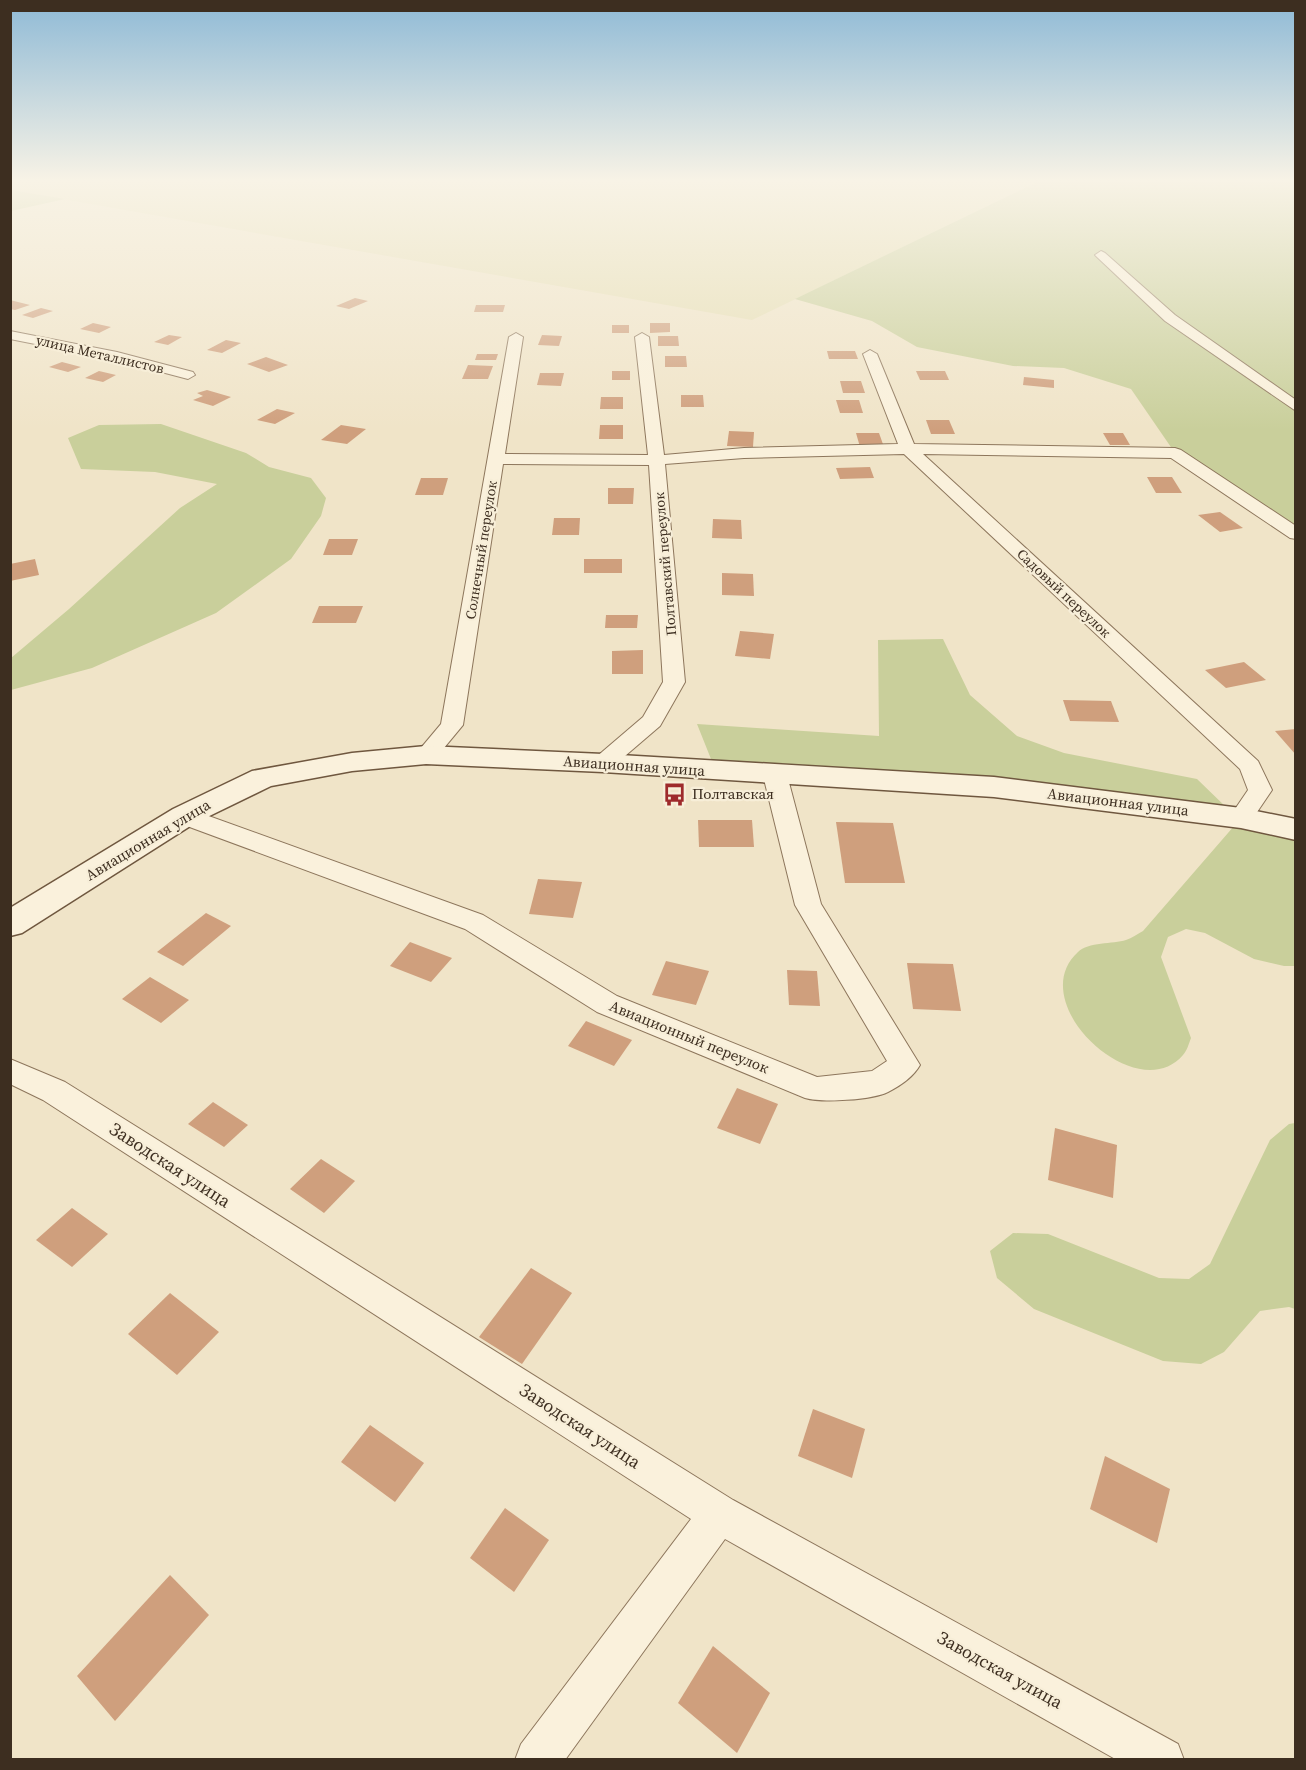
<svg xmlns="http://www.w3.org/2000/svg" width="1306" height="1770" font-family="'Source Serif 4',serif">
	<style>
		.farmland { fill: #e6deb5 }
		.green { fill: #c9cf9b }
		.building { fill: #cf9f7d }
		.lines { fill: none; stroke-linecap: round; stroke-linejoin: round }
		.street-casing { stroke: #8d765c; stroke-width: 2 }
		.secondary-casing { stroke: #6f573f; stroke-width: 3 }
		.street { fill: #faf1dc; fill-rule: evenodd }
		.secondary { fill: #faf1dc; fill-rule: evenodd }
		.labels { text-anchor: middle; stroke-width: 4.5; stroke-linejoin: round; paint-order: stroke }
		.far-street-label { font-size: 14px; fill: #3d2e20; stroke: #f7eed8 }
		.street-label { font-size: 15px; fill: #3d2e20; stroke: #f7eed8 }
		.poi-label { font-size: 15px; fill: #3d2e20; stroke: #f7eed8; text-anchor: start }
		.near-street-label { font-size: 18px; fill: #3d2e20; stroke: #f7eed8 }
	</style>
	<rect width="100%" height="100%" fill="#f0e4c8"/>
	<polygon class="farmland" points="10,182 1037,182 752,320 11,190"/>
	<g class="green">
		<polygon points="1037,182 1295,182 1295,534 1175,453 1131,389 1064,368 1013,366 917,347 872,321 795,299"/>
		<polygon points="10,190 11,190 65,199 11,211"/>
		<polygon points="161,424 246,453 269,467 311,478 326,498 321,516 291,559 216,613 92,668 11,690 11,658 69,609 180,508 217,484 155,472 81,469 68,438 99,425"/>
		<polygon points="943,639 970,695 1017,736 1064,753 1197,779 1228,809 1026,781 713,764 697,724 879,736 878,640"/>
		<path d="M 1241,818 L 1295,830 L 1295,966 L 1284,966 L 1254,959 L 1205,933 L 1186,929 L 1168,937 L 1161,957 L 1191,1038 C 1189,1043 1187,1051 1183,1055 C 1137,1109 1022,1003 1078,952 C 1088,942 1113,944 1126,940 C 1132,938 1137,934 1143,931 Z"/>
		<polygon points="1295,1123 1295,1309 1289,1307 1260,1311 1224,1352 1201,1364 1163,1361 1034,1309 997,1278 990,1251 1013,1233 1048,1234 1159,1278 1189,1279 1210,1264 1270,1140 1289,1124"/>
	</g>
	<g class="building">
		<polygon points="355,298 368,301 349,309 336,306"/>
		<polygon points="10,300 30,305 15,310 10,309"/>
		<polygon points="476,305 505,305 503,312 474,312"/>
		<polygon points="41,308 53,311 33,318 22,315"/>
		<polygon points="93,323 111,327 99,333 80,329"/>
		<polygon points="650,323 670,323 670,332 650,333"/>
		<rect x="612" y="325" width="17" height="8"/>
		<polygon points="169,335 182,337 168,345 154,342"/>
		<polygon points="542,335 562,336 559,346 538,345"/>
		<polygon points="658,336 678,336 679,346 658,346"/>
		<polygon points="226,340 241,343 222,353 207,350"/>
		<polygon points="827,351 855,351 858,359 829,359"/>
		<polygon points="477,354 498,354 496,360 475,360"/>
		<polygon points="665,356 686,356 687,367 665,367"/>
		<polygon points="266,357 288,365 269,372 247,364"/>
		<polygon points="62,362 81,367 68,372 49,367"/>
		<polygon points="468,365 493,366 488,379 462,379"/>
		<polygon points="99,371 116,375 103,382 85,378"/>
		<rect x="612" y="371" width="18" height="9"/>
		<polygon points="916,371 945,371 949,380 920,380"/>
		<polygon points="540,373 564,373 561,386 537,385"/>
		<polygon points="1024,377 1054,380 1054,388 1023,385"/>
		<polygon points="840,381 861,381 865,393 843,393"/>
		<polygon points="207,390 231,397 213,406 193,400 203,396 197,393"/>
		<polygon points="681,395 703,395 704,407 681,407"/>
		<polygon points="601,397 623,397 623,409 600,409"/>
		<polygon points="836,400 859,400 863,413 840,413"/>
		<polygon points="277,409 295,413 275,424 257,420"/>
		<polygon points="926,420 949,420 955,434 931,434"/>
		<polygon points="341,425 366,429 347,444 321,440"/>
		<polygon points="600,425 623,425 623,439 599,439"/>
		<polygon points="729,431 754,432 753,447 727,446"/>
		<polygon points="856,433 879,433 884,447 860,447"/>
		<polygon points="1103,433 1123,433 1130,445 1110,445"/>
		<polygon points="870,467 874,478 840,479 836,468"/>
		<polygon points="1147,477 1172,477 1182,493 1156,493"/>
		<polygon points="421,478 448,478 443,495 415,495"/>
		<polygon points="608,488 634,488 633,504 608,504"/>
		<polygon points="1220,512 1243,528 1220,532 1198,515"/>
		<polygon points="554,518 580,518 579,535 552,535"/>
		<polygon points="713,519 741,520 742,539 712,538"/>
		<polygon points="329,539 358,539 352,555 323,555"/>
		<polygon points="35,559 39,575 10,581 10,564"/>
		<rect x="584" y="559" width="38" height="14"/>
		<polygon points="722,573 753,574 754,596 722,595"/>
		<polygon points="319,606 363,606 356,623 312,623"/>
		<polygon points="606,615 638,615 637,628 605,628"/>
		<polygon points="740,631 774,634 770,659 735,656"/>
		<polygon points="643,650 643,674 612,674 612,651"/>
		<polygon points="1244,662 1266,680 1226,688 1205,670"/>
		<polygon points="1063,700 1111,701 1119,722 1070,721"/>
		<polygon points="1296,729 1296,755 1275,731"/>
		<polygon points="698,820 752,820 754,847 699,847"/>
		<polygon points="836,822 893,823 905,883 845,883"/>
		<polygon points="538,879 582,882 573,918 529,914"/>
		<polygon points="206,913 231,926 183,966 157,952"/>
		<polygon points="410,942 452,958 431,982 390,966"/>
		<polygon points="666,961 709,971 696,1005 652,995"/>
		<polygon points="907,963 953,964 961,1011 913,1009"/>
		<polygon points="787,970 817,971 820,1006 789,1005"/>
		<polygon points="150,977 189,1000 161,1023 122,999"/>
		<polygon points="586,1021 632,1040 614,1066 568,1046"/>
		<polygon points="737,1088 778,1104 760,1144 717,1128"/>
		<polygon points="213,1102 248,1125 224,1147 188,1124"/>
		<polygon points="1055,1128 1117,1145 1113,1198 1048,1180"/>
		<polygon points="321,1159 355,1181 324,1213 290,1189"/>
		<polygon points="72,1208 108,1234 72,1267 36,1240"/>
		<polygon points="531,1268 572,1293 522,1364 479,1337"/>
		<polygon points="170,1293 219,1332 177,1375 128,1334"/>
		<polygon points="813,1409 865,1429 852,1478 798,1456"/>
		<polygon points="370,1425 424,1463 395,1502 341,1462"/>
		<polygon points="1105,1456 1170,1489 1157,1543 1090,1509"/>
		<polygon points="505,1508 549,1540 514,1592 470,1558"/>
		<polygon points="170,1575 209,1615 115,1721 77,1676"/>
		<polygon points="713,1646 770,1693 737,1753 678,1703"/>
	</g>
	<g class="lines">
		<defs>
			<g id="street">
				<polygon points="1101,251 1105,253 1175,315 1296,400 1296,411 1165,321 1097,257 1095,255"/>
				<polygon points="10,331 117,352 193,372 195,375 188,379 116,360 10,339"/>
				<polygon points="516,333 523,337 505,454 648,455 635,337 642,333 649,337 664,455 744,448 898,444 863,354 870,350 877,354 914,444 1175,448 1181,450 1296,526 1296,539 1290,538 1171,458 923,454 1258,761 1272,790 1249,824 1241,826 1233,824 1229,818 1248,790 1240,769 904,454 744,458 665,464 685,682 660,726 611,768 603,770 595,768 592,763 595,758 643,717 663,682 649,465 503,464 463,725 434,760 426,762 418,760 415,755 441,724 509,337"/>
				<path d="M 775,768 L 783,770 L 787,775 L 821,904 L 920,1065 C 914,1076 900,1086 888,1092 C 872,1100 822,1103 805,1098 L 597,1012 L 465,929 L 176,822 L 172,816 L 176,810 L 184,808 L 192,810 L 483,915 L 617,996 L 817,1077 L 872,1071 L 887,1061 L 795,905 L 763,775 L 767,770 Z"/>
				<polygon points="10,1059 65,1082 733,1500 1178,1744 1184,1760 1117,1760 725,1539 565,1760 515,1760 521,1744 691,1519 43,1100 10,1084"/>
			</g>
			<polygon id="secondary" points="426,746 603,754 994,777 1241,808 1296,819 1296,840 1241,828 994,797 603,772 426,764 352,771 271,786 195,823 22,933 10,936 10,908 173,809 252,771 352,753"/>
		</defs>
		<use href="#street" class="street-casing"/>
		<use href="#secondary" class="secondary-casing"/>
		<use href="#street" class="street"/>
		<use href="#secondary" class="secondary"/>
	</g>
	<linearGradient id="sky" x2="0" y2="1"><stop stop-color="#8fbad6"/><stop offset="0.42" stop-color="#f8f3e6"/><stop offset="1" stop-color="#f8f3e6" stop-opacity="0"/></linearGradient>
	<rect width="1306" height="430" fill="url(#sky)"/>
	<defs>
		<symbol id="bus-bare" viewBox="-9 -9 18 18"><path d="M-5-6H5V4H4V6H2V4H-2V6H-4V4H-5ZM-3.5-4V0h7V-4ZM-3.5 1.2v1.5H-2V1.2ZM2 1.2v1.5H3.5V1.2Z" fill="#9e2a2b" stroke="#f7eed8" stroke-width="2.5" paint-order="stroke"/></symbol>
	</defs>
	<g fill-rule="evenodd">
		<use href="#bus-bare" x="658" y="778" width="33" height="33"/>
	</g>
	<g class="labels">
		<g class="far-street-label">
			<text transform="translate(100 354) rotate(13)" y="5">улица Металлистов</text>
			<text transform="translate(481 550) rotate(-81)" y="5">Солнечный переулок</text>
			<text transform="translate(665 564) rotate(-95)" y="5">Полтавский переулок</text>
			<text transform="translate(1064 593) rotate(43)" y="5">Садовый переулок</text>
		</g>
		<g class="street-label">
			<text transform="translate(634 766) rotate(4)" y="5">Авиационная улица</text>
			<text transform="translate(1118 802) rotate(7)" y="5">Авиационная улица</text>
			<text transform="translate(148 840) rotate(-31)" y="5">Авиационная улица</text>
			<text transform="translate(689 1037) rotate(22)" y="5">Авиационный переулок</text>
		</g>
		<g class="poi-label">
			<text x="692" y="799">Полтавская</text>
		</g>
		<g class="near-street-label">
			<text transform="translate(170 1165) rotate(33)" y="6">Заводская улица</text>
			<text transform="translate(580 1426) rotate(33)" y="6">Заводская улица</text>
			<text transform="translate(1000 1670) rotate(29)" y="6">Заводская улица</text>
		</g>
	</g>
	<rect width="1306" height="1770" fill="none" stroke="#3d2e20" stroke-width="24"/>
</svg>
